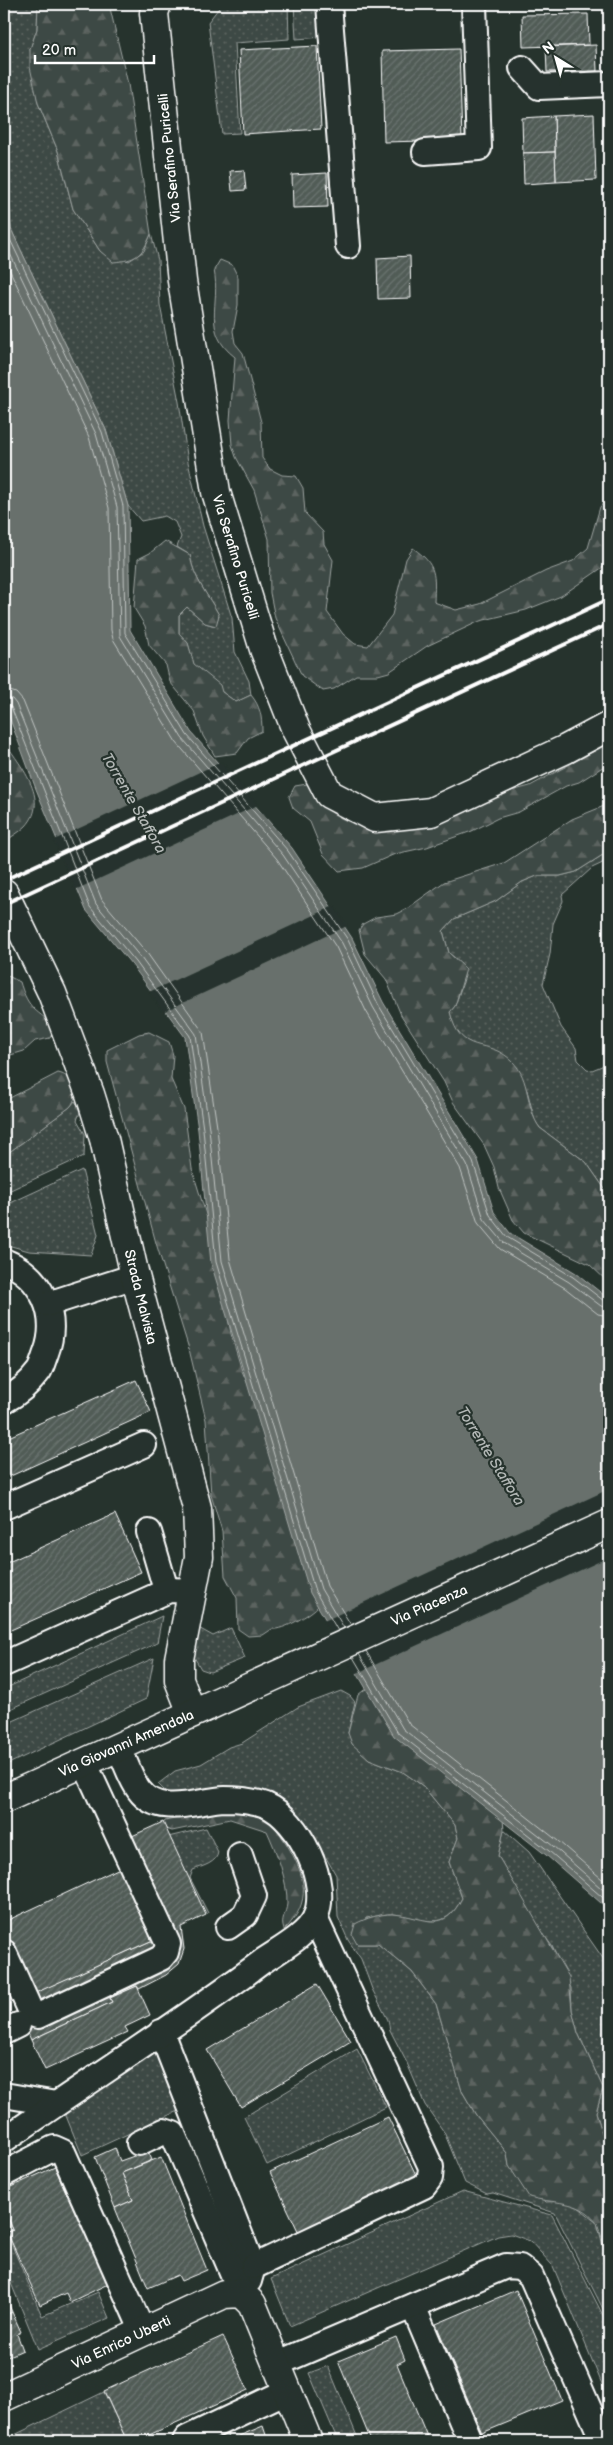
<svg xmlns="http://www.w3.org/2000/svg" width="613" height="2445" font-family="'Balsamiq Sans',sans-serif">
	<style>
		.green { fill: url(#green-dots); stroke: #9ea4a2 }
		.forest { fill: url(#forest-firs); stroke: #9ea4a2 }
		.water { fill: #67706c; stroke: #a4a9a7 }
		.pier { fill: #26332d }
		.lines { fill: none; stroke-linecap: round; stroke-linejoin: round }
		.shore { stroke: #c2c6c4; stroke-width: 1 }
		.building { fill: url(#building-hatch); stroke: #fff }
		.lane-casing { stroke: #fff; stroke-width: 28 }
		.street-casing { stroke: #fff; stroke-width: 31 }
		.secondary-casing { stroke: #fff; stroke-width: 31 }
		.lane { stroke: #26332d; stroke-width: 24 }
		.street { stroke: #26332d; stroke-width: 28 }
		.secondary { stroke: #26332d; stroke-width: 28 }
		.rail { stroke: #fff; stroke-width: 4 }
		.labels { text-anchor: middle; stroke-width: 4.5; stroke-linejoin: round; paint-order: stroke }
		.street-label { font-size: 14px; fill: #fff; stroke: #26332d }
		.water-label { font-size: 15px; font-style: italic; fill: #b3b8b6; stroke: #26332d }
	</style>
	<defs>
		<pattern id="green-dots" width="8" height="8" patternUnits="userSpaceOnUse" patternTransform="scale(1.25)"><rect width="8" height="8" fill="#3e4944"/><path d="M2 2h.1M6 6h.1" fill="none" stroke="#5b6460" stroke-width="1.8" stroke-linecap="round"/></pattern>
		<pattern id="forest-firs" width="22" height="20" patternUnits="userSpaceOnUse" patternTransform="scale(1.25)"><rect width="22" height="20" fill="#3e4944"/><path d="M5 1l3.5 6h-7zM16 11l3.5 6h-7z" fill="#5b6460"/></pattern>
		<pattern id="building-hatch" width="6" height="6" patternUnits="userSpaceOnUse" patternTransform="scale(1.25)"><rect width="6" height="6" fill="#515c57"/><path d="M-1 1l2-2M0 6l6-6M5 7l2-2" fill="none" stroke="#6b7470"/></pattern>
	</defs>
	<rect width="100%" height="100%" fill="#26332d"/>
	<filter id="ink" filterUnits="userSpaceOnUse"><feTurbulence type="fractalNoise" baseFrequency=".02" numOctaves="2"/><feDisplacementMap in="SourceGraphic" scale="10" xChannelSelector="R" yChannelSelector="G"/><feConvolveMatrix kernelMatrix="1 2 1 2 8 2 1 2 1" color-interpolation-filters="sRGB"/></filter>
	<g filter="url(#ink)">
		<g class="green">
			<path d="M 4,4 L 38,4 L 37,29 L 30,49 L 38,103 L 58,151 L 73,209 L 100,251 L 129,261 L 144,251 L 151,234 L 158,260 L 160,305 L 179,402 L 188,462 L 203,526 L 232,618 L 235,652 L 249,681 L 251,695 L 236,702 L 222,692 L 194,665 L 188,643 L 179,633 L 179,615 L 187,607 L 205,623 L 215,626 L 219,615 C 208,595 193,578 190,555 L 177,547 L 181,537 L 175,522 L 165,516 L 141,521 L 128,506 L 106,430 L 11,229 L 4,128 Z"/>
			<polygon points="222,4 288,4 289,39 235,43 240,133 222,134 208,22"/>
			<polygon points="294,4 319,4 324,37 296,39"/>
			<polygon points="609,851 609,860 592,868 562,895 563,901 553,924 550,954 543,984 561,1027 576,1048 578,1060 587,1069 592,1070 609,1063 609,1195 586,1162 540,1128 535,1121 527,1090 498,1052 474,1045 459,1036 454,1029 450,1012 455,1006 465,976 460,962 449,953 443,931 454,919 496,901 522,882 537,876 560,876 576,872"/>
			<polygon points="75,1101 81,1110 77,1120 85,1134 84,1156 4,1193 4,1156 70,1107"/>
			<polygon points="82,1170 98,1235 91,1255 29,1251 4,1244 4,1206"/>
			<polygon points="162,1616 157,1643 4,1712 4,1689"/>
			<polygon points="195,1626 213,1636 231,1628 245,1658 210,1672 201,1669 190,1650"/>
			<polygon points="154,1658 146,1699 4,1766 4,1725"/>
			<path d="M 341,1691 L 350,1696 L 355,1702 L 348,1733 L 369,1759 L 403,1772 L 423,1786 L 455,1825 L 458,1838 L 449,1862 L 462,1898 C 444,1934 425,1918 394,1914 C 385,1913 375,1917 366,1918 L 357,1944 L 378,1944 L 412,1972 L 436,2004 L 462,2091 L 476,2115 L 507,2153 L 509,2166 L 546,2202 L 562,2201 L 578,2207 L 597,2222 L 603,2246 L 609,2257 L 609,2321 L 555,2213 L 493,2193 L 487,2194 L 465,2183 L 444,2132 L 425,2105 L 407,2063 L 390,2030 L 388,2020 L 372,1989 L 361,1959 L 348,1940 L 338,1917 L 336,1875 L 307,1825 L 289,1807 L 272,1797 L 247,1787 L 233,1787 L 200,1796 L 179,1797 L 166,1792 L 158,1784 L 175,1771 L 201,1764 L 229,1747 L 242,1743 L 298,1707 Z"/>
			<path d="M 206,1828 L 218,1852 C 217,1863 203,1866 193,1870 L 190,1878 L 208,1913 L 172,1928 L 168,1837 Z"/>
			<polygon points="504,1830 529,1852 609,1967 609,2144 602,2133 596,2112 603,2088 578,2033 572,2010 571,1988 552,1946 538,1927 498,1856"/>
			<polygon points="157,2048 180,2110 82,2155 64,2111"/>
			<polygon points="357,2049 386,2107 267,2165 244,2117"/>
			<polygon points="463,2191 552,2215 609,2327 609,2401 553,2266 530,2241 511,2234 498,2236 290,2326 271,2279"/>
			<polygon points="8,2236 42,2316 98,2292 109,2318 38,2349 4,2266 4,2237"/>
			<polygon points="328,2366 359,2441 338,2441 309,2373"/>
			<polygon points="104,2392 127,2441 4,2441 4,2440"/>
		</g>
		<g class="forest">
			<path d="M 38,4 L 109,4 L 128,84 L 151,234 C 142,256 136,260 113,262 L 100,251 L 73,209 L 58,151 L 38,103 L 30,67 L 30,49 L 37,29 Z"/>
			<path d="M 220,260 L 232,265 L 238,277 L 238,305 L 233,331 L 235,343 L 243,353 L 261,422 L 262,458 L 270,469 L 282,475 L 296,476 L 303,488 L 305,513 L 323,532 L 324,544 L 333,560 L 327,612 L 343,634 L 355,644 L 368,646 L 392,615 L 406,559 L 413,548 C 437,565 435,575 434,602 L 456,610 L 480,604 L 546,571 L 573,561 L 588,548 L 600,507 L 609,496 L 609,563 L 561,596 L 526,610 L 480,621 L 427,646 L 389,672 L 378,675 L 356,675 L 334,689 L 323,691 L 302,676 L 275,618 L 270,593 L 269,539 L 254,490 L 236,457 L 232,445 L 230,420 L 235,357 C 201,331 221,304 214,270 Z"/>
			<path d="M 165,541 L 190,555 C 193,578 208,595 219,615 L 216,626 L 205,623 L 187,607 L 179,615 L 179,633 L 188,643 L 194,664 L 220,685 L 222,692 L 236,702 L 251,695 C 260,706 262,716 262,731 L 248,738 L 237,753 L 215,756 L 203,736 L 194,711 L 170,682 L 166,665 L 149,645 L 145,626 L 134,608 L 138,559 L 150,553 Z"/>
			<path d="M 4,741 C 19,764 51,799 26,826 C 20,832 11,837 4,842 Z"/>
			<path d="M 609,743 L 609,763 L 579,782 L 566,786 L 519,812 L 498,818 L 472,831 L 427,847 L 395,854 L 363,868 L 339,871 L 323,854 L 310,822 L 293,808 L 289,797 L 295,786 L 307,784 L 309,785 L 314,778 C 316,785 317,794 321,801 C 329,816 355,825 371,828 L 530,786 Z"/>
			<path d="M 609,804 L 609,851 L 576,872 L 560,876 L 537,876 L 522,882 L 496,901 L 454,919 L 443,931 L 449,953 L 466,969 L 455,1006 L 450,1012 C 461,1058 487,1036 512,1061 C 531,1079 525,1108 540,1128 L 586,1162 L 609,1195 L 609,1283 L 589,1264 L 524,1233 L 513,1220 L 499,1188 L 494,1167 L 484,1145 L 453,1102 L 444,1082 L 401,1015 L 386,979 L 365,954 L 359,930 L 363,924 L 376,917 L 397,914 L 405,910 L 444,882 L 504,863 L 572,819 Z"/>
			<path d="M 4,974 L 20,982 C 23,992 26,1000 33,1008 C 44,1019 48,1016 52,1034 L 50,1038 L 35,1041 L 24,1051 L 4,1057 Z"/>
			<path d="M 149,1032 L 169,1042 L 173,1055 L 171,1079 L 184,1109 L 192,1169 L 215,1244 L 231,1334 L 242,1371 L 302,1505 L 319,1605 C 312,1614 282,1631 272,1629 L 263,1635 L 248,1636 L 238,1629 L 237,1598 L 225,1576 L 222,1531 L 211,1495 L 206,1420 L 189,1349 L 156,1243 L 107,1062 L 107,1050 L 139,1034 Z"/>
			<path d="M 58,1073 C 74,1076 81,1094 70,1107 L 4,1156 L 4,1101 Z"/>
			<path d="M 389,1670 L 503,1819 L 504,1830 L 498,1856 L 569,1977 L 572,2010 L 578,2033 L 603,2088 L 596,2112 L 602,2133 L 609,2144 L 609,2257 C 604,2248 599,2226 596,2221 C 579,2199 552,2204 529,2197 L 509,2166 L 507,2153 L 476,2115 L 462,2091 L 436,2004 L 412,1972 L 378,1944 L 357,1944 L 352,1935 L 355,1924 C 366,1918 380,1914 392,1914 C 425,1916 443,1936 462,1898 L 449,1862 L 458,1838 L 455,1825 L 423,1786 L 403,1772 L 369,1759 L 352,1744 L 348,1733 L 358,1695 Z"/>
			<path d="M 237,1811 C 246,1812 255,1812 263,1817 C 274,1823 279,1833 286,1843 C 306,1876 313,1902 284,1930 C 280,1919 286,1914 287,1904 C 288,1881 276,1851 267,1831 L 230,1819 L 172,1831 L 166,1829 L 163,1824 L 165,1821 L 203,1813 Z"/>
		</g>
		<polygon class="water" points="4,128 11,229 106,430 128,506 130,630 191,732 292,848 352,938 383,1002 478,1160 494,1212 510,1233 576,1273 609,1299 609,1910 546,1855 394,1736 310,1593 211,1263 198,1130 185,1037 132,965 86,910 36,789 4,703"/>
		<g class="pier">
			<polygon points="221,762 258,805 75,890 54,840"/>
			<polygon points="334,906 347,926 163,1012 149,992"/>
			<polygon points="609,1489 609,1557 355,1674 324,1621"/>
		</g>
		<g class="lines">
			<g class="shore">
				<polyline points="4,203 6,231 102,432 123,506 125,633 187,735 288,851 348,940 378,1004 473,1162 490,1215 507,1237 573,1277 604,1301 609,1302"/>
				<polyline points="4,241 96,434 117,507 120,636 182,738 283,855 342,943 373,1007 467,1165 484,1219 504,1243 569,1282 601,1306 609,1308"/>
				<polyline points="4,258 89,437 109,508 111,630 113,639 176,742 277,859 336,947 366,1011 460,1168 478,1223 500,1249 565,1288 598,1314 609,1316"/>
				<polyline points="4,689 16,693 23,701 102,900 147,953 203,1032 217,1127 230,1259 327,1586 351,1625"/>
				<polyline points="4,697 12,699 16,704 96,904 141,958 196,1034 209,1128 222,1261 321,1589 344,1628"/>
				<polyline points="4,703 11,707 90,907 136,962 190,1036 203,1129 216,1262 315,1591 338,1631"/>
				<polyline points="366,1651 409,1724 558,1841 609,1885"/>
				<polyline points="359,1654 403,1729 553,1846 609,1895"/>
				<polyline points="353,1657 398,1733 549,1851 609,1903"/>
			</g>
		</g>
		<g class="building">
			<polygon points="588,14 589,45 523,47 522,15"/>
			<polygon points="596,45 597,71 547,72 546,47"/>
			<polygon points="317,46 321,129 243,134 239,50"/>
			<polygon points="459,49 462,140 384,142 382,51"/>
			<polygon points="594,114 596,180 556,182 554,116"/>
			<polygon points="554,116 555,152 523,153 522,118"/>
			<polygon points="555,152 556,182 524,184 523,153"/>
			<polygon points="244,170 246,190 232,191 230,171"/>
			<polygon points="327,173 328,207 293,208 292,175"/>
			<polygon points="410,256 411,298 378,299 377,258"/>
			<polygon points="136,1380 151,1412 4,1479 4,1439"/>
			<polygon points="115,1514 141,1572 4,1633 4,1564"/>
			<polygon points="163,1822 206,1915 181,1927 184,1949 179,1964 166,1975 139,1989 137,1986 110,1998 112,2002 31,2040 14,2002 155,1939 112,1845"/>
			<polygon points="122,1867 155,1939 33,1994 4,1930 4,1922"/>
			<polygon points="317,1984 351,2041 241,2107 207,2050"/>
			<polygon points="137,1986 150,2015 125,2027 128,2032 45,2070 31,2040 112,2002 110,1998"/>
			<polygon points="388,2117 417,2177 299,2233 270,2172"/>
			<polygon points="115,2148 120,2161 148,2151 152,2160 122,2173 133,2200 115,2208 95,2157"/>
			<polygon points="161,2157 207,2270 181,2281 178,2275 148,2288 115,2208 133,2200 122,2173"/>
			<polygon points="55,2167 108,2284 70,2302 66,2293 40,2305 7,2232 13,2230 4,2208 4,2190"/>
			<polygon points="4,2208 13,2230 4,2233"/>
			<polygon points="516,2290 562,2400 482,2433 436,2324"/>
			<polygon points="4,2293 12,2312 4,2316"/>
			<polygon points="12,2312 21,2332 17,2334 23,2350 5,2358 4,2316"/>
			<polygon points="223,2336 248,2390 136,2441 127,2441 104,2391"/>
			<polygon points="396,2337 405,2360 397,2364 429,2441 371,2441 338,2361"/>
			<polygon points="263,2426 268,2441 240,2441 239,2436"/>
			<polygon points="227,2432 229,2441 206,2441"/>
		</g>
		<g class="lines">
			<defs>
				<g id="lane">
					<polyline points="329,4 348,246"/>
					<polyline points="522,68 539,87 609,84"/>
					<polyline points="425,152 479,148 474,4"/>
					<path d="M 4,1261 C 42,1276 60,1315 46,1353 C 44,1358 42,1366 39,1371 C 30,1383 17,1394 4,1401"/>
					<polyline points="48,1304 135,1276"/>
					<polyline points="4,1507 144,1445"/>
					<polyline points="149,1532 164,1583 169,1590"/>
					<polyline points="4,1664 169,1590 193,1591"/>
					<polyline points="228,1927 245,1915 254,1896 240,1855"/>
					<polyline points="4,1952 32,2014 38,2016 161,1958 166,1952 168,1944 84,1762"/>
					<polyline points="4,2032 18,2025"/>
					<polyline points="161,2032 253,2267 249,2281"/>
					<polyline points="4,2095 56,2104"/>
					<path d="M 4,2140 C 90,2080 179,2024 263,1961 C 279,1950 306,1936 315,1918 C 331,1884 299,1819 266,1805 C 254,1801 238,1799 225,1799 C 198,1800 159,1818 139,1790 C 130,1778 125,1760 118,1746"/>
					<polyline points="139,2143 164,2131 173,2134 241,2293"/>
					<polyline points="4,2174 54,2148 63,2152 143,2332"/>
					<polyline points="253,2267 424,2186 430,2178 431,2167 315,1918"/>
					<polyline points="413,2306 470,2441"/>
					<polyline points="276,2364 506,2266 520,2267 531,2276 600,2434 596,2441"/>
					<polyline points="185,2441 187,2438 287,2391"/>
				</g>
				<g id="street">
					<polyline points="157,4 154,13 182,281 216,492 264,649 296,730 329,794 375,818 431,812 566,749 609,726"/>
					<polyline points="4,893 52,993 90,1094 104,1139 135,1276 197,1508 199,1557 179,1659 179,1680 192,1713"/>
					<polyline points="4,2397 224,2294 241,2293 252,2304 308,2441"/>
				</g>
				<polyline id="secondary" points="4,1799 609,1524"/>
			</defs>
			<use href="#lane" class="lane-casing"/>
			<use href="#street" class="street-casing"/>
			<use href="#secondary" class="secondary-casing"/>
			<use href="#lane" class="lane"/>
			<use href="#street" class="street"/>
			<use href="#secondary" class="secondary"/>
			<g class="rail">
				<polyline points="4,880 609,599"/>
				<polyline points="4,904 609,624"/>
			</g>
		</g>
	</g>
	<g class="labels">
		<g class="street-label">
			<text transform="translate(169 158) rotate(-96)" y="5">Via Serafino Puricelli</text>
			<text transform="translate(236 557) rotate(73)" y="5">Via Serafino Puricelli</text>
			<text transform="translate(141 1297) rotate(76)" y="5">Strada Malvista</text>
			<text transform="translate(429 1605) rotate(-24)" y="5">Via Piacenza</text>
			<text transform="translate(126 1743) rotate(-24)" y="5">Via Giovanni Amendola</text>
			<text transform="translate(121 2342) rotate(-25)" y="5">Via Enrico Uberti</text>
		</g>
		<g class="water-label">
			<text transform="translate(134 803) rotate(60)" y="5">Torrente Staffora</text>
			<text transform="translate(491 1456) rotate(58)" y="5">Torrente Staffora</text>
		</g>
	</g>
	<rect width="613" height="2445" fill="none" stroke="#26332d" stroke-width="20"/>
	<rect x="10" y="10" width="593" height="2425" fill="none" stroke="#fff" stroke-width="2" filter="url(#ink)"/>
	<g transform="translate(556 58) rotate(323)" stroke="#26332d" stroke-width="4" paint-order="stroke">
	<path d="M0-4L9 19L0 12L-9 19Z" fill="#ffffff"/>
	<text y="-8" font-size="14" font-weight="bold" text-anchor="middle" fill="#ffffff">N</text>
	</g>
	<path d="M35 55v8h119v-8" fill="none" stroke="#ffffff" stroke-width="2.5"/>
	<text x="42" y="55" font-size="15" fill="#ffffff" stroke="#26332d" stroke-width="4" paint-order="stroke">20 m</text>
</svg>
